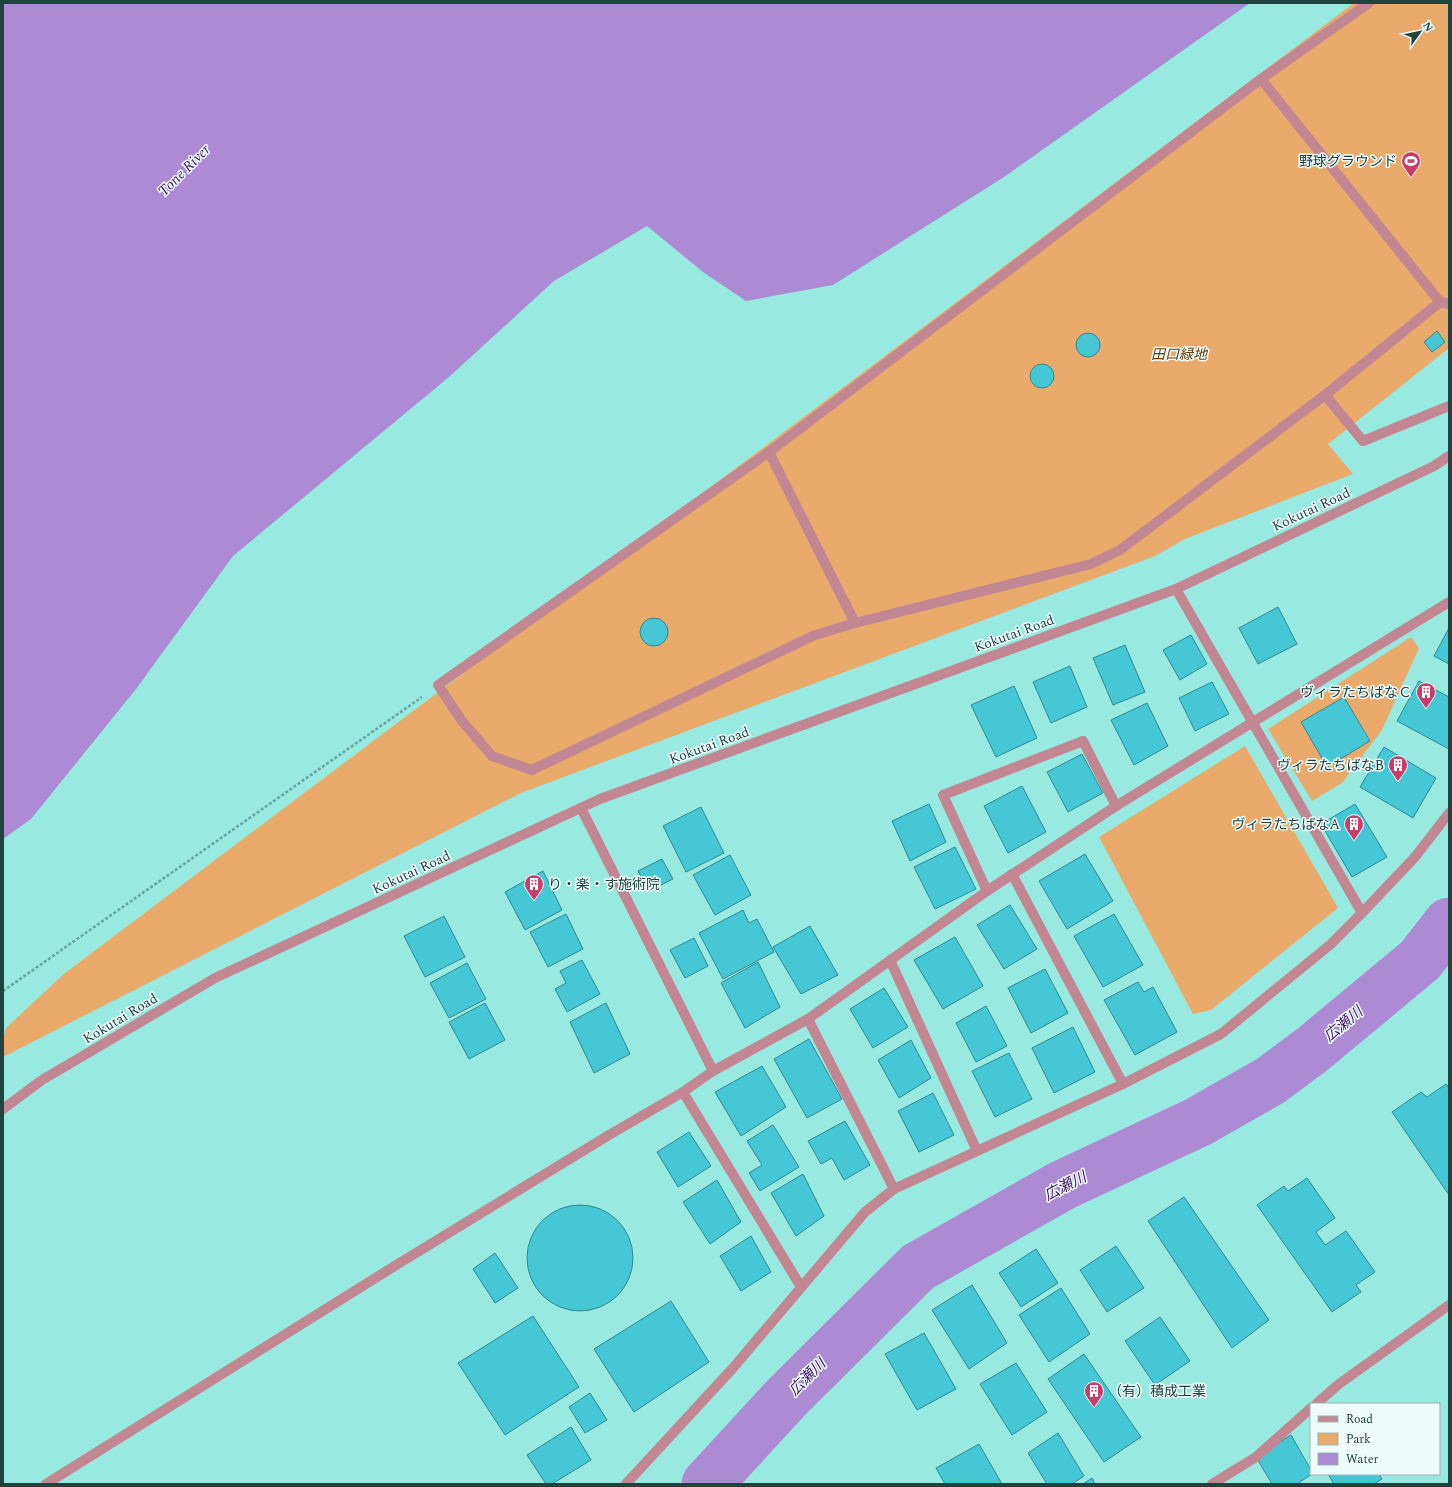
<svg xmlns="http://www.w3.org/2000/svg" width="1452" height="1487" font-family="Spectral,'Noto Sans JP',serif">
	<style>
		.green { fill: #e9aa6b }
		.water { fill: #ad8ad4 }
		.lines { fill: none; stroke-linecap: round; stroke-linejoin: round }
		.river { stroke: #ad8ad4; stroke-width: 51 }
		.building { fill: #46c7d5; stroke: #328892 }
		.path { stroke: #66a49c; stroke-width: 2.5; stroke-dasharray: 3 2; stroke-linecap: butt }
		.minor { stroke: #c38693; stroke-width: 10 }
		.labels { text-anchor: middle; stroke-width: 3; stroke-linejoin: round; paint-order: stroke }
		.poi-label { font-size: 14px; fill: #21433f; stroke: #eefdfb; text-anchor: end }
		.park-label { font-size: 14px; font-style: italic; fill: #673d09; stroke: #eefdfb }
		.street-label { font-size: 14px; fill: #21433f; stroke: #eefdfb }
		.water-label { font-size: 15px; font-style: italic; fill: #46156c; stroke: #eefdfb }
	</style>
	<rect width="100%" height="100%" fill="#98eae0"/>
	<g class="green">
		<polygon points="1354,3 1449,3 1449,348 1328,444 1353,474 1185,539 1155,556 521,793 3,1057 3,1039 6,1028 65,973"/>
		<polygon points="1411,637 1419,648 1382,730 1342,783 1312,801 1268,729"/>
		<polygon points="1245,746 1338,908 1211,1010 1193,1014 1099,837"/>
	</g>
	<polygon class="water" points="3,3 1250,3 1004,177 833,285 746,301 703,272 647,226 554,281 449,377 233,556 136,689 31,819 3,839"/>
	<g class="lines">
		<polyline class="river" points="707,1484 786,1398 918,1267 1063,1185 1198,1122 1270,1081 1313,1049 1420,960 1449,923"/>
	</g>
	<g class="building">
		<polygon points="1437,331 1445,342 1432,352 1424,342"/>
		<circle cx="1088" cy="345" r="12"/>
		<circle cx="1042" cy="376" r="12"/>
		<polygon points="1278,607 1297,644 1258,664 1239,628"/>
		<circle cx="654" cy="632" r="14"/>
		<polygon points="1449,628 1449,664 1434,656"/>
		<polygon points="1191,635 1207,664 1180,680 1163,650"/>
		<polygon points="1125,645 1145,692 1113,705 1093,658"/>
		<polygon points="1070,666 1087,707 1051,723 1033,682"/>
		<polygon points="1419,681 1449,697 1449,749 1397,721"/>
		<polygon points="1212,682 1229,714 1195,731 1179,698"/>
		<polygon points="1014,686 1037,738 996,757 971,705"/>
		<polygon points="1344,697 1370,741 1327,767 1301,722"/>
		<polygon points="1147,703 1168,746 1134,765 1111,720"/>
		<polygon points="1384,747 1436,778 1413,818 1360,787"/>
		<polygon points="1082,754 1103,793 1068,812 1047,772"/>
		<polygon points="1022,786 1046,832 1008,853 984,806"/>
		<polygon points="929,804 946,842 910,861 892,821"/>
		<polygon points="1355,804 1387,857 1352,877 1321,824"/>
		<polygon points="701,807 724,853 686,872 663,826"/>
		<polygon points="955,847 976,889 935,909 914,867"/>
		<polygon points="1085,854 1113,901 1067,929 1039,881"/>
		<polygon points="730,855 751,895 715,915 693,875"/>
		<polygon points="662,859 673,879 649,891 638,871"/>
		<polygon points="543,871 562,910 525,930 505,892"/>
		<polygon points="1010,905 1037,949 1004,969 977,925"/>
		<polygon points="743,910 749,923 757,919 774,952 723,979 699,933"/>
		<polygon points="566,914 583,949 548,967 530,932"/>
		<polygon points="1114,914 1143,965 1103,987 1074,936"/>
		<polygon points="444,916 465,957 425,977 404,936"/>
		<polygon points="810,926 838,975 801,994 773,947"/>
		<polygon points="955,937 983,986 943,1009 914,960"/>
		<polygon points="694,938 708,966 685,978 670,950"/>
		<polygon points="582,960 600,994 567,1012 555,989 566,983 560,971"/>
		<polygon points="758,962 780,1007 745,1028 721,983"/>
		<polygon points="467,963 486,999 449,1018 430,983"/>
		<polygon points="1045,969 1068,1013 1031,1033 1008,988"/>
		<polygon points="1138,982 1144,992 1153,987 1177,1032 1135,1055 1104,1000"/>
		<polygon points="884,988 908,1027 873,1048 850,1009"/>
		<polygon points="485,1003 505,1040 469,1059 449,1022"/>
		<polygon points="606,1003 630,1054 594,1073 570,1022"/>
		<polygon points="986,1006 1007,1046 976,1062 956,1023"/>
		<polygon points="1073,1027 1095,1072 1054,1093 1032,1048"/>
		<polygon points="809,1039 842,1099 807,1118 774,1059"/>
		<polygon points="911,1040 931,1078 899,1098 878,1060"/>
		<polygon points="1009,1053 1032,1099 995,1117 972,1071"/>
		<polygon points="762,1066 786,1107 741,1136 715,1092"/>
		<polygon points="1446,1084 1449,1088 1449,1195 1392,1112 1421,1092 1427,1097"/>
		<polygon points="933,1093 954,1135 919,1152 898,1111"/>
		<polygon points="845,1121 870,1165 844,1180 832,1158 821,1164 808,1141"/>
		<polygon points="773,1125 799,1167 760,1191 749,1173 762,1165 747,1141"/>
		<polygon points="689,1132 711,1166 678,1187 657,1152"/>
		<polygon points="803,1174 824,1216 796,1236 771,1193"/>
		<polygon points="1307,1178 1335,1218 1316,1232 1325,1245 1346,1231 1375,1272 1356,1285 1361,1292 1332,1312 1257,1205 1284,1186 1288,1191"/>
		<polygon points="717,1180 741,1222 710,1244 683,1202"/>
		<polygon points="1184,1197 1269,1320 1232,1348 1148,1221"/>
		<circle cx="580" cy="1258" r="53"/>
		<polygon points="751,1236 771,1272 741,1291 720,1256"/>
		<polygon points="1116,1246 1144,1288 1107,1312 1080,1270"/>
		<polygon points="1036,1249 1058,1283 1021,1307 999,1273"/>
		<polygon points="495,1253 518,1288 495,1303 473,1269"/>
		<polygon points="972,1285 1007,1343 969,1369 932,1310"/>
		<polygon points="1061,1288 1090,1334 1049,1362 1019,1315"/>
		<polygon points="671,1301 709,1362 634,1412 594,1349"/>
		<polygon points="533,1316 579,1387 505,1435 458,1363"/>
		<polygon points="1160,1317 1190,1361 1155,1385 1125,1341"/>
		<polygon points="924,1333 956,1389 917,1410 885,1354"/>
		<polygon points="1084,1354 1141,1437 1104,1462 1048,1379"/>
		<polygon points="1016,1363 1047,1412 1012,1435 980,1384"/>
		<polygon points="590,1393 607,1420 585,1433 569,1407"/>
		<polygon points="571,1427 591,1460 552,1484 546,1484 527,1455"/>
		<polygon points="1058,1433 1084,1476 1072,1484 1047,1484 1028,1453"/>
		<polygon points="1291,1435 1311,1470 1312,1474 1297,1484 1272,1484 1256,1457"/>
		<polygon points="979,1444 1002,1484 945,1484 936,1468"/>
		<polygon points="1328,1474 1379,1474 1382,1479 1374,1484 1334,1484"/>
		<polygon points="1092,1478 1095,1484 1083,1484"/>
	</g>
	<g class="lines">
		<polyline class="path" points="3,991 422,697"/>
		<g class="minor">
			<polyline points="1261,79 1440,302"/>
			<polyline points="1449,304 1440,302 1325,395 1363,441 1449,406"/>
			<polyline points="1325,395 1120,550 1091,564 855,623 815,635 532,770 492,756 462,721 438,685 769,452 1261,79 1369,3"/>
			<polyline points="769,452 855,623"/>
			<polyline points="1176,589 1362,913"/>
			<polyline points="581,808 713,1071"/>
			<polyline points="1012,874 1123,1084"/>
			<polyline points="987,891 943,795 1083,741 1116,806"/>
			<polyline points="890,960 977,1151"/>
			<polyline points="808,1019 894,1189"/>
			<polyline points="683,1092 801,1287"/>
			<polyline points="3,1109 42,1080 215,978 600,799 1176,589 1434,466 1449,456"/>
			<polyline points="1316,1404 1339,1384 1449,1305"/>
			<polyline points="46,1484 393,1267 609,1135 683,1092 713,1071 808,1019 987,891 1116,806 1449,602"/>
			<polyline points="626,1484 733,1368 865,1212 894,1189 1123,1084 1221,1034 1331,944 1362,913 1415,857 1449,813"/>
			<polyline points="1212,1484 1256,1457 1311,1408"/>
		</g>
	</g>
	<defs>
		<symbol id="stadium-pin" viewBox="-11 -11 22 30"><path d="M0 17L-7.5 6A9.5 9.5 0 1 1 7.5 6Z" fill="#ca3c6a" stroke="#eefdfb"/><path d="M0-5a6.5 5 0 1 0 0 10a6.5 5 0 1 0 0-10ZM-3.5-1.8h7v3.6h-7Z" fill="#fff"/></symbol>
		<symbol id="building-pin" viewBox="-11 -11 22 30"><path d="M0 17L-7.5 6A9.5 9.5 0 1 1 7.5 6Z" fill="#ca3c6a" stroke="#eefdfb"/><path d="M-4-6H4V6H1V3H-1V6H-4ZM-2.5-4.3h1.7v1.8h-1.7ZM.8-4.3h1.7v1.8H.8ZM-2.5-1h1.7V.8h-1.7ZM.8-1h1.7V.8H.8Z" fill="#fff"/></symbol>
	</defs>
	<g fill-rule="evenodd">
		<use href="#stadium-pin" x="1400" y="150" width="22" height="30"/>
		<use href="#building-pin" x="1415" y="681" width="22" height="30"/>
		<use href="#building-pin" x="1387" y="754" width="22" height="30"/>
		<use href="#building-pin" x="1343" y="813" width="22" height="30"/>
		<use href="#building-pin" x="523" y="873" width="22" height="30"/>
		<use href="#building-pin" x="1083" y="1380" width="22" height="30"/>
	</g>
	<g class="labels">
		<g class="poi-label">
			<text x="1397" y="166">野球グラウンド</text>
			<text x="1412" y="697">ヴィラたちばなＣ</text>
			<text x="1384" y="770">ヴィラたちばなB</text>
			<text x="1340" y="829">ヴィラたちばなA</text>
			<text x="548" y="889" text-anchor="start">り・楽・す施術院</text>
			<text x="1108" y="1396" text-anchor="start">（有）積成工業</text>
		</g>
		<g class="park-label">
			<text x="1179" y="359">田口緑地</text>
		</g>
		<g class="street-label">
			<text transform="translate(1311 509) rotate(-25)" y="5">Kokutai Road</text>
			<text transform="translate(1014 633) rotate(-20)" y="5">Kokutai Road</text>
			<text transform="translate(709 745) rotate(-20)" y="5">Kokutai Road</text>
			<text transform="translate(411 872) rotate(-25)" y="5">Kokutai Road</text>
			<text transform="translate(120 1018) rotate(-31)" y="5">Kokutai Road</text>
		</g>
		<g class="water-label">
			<text transform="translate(184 170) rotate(-45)" y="5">Tone River</text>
			<text transform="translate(1343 1024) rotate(-40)" y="5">広瀬川</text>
			<text transform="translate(1065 1186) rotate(-27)" y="5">広瀬川</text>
			<text transform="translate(807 1377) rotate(-45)" y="5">広瀬川</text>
		</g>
	</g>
	<rect width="1452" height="1487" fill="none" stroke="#21433f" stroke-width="8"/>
	<rect x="1310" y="1403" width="130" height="72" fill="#eefdfb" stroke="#9cb3b0"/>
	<rect x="1318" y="1416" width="20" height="6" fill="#c38693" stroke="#9cb3b0"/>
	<text x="1346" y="1423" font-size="12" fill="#21433f">Road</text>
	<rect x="1318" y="1433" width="20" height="12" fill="#e9aa6b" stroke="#9cb3b0"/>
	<text x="1346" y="1443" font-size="12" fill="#21433f">Park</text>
	<rect x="1318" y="1453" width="20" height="12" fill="#ad8ad4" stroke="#9cb3b0"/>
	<text x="1346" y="1463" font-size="12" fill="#21433f">Water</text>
	<g transform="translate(1420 32) rotate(57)" stroke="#eefdfb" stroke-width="3" paint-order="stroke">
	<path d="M0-3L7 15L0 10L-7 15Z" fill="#21433f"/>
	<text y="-6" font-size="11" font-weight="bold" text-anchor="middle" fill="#21433f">N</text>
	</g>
</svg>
